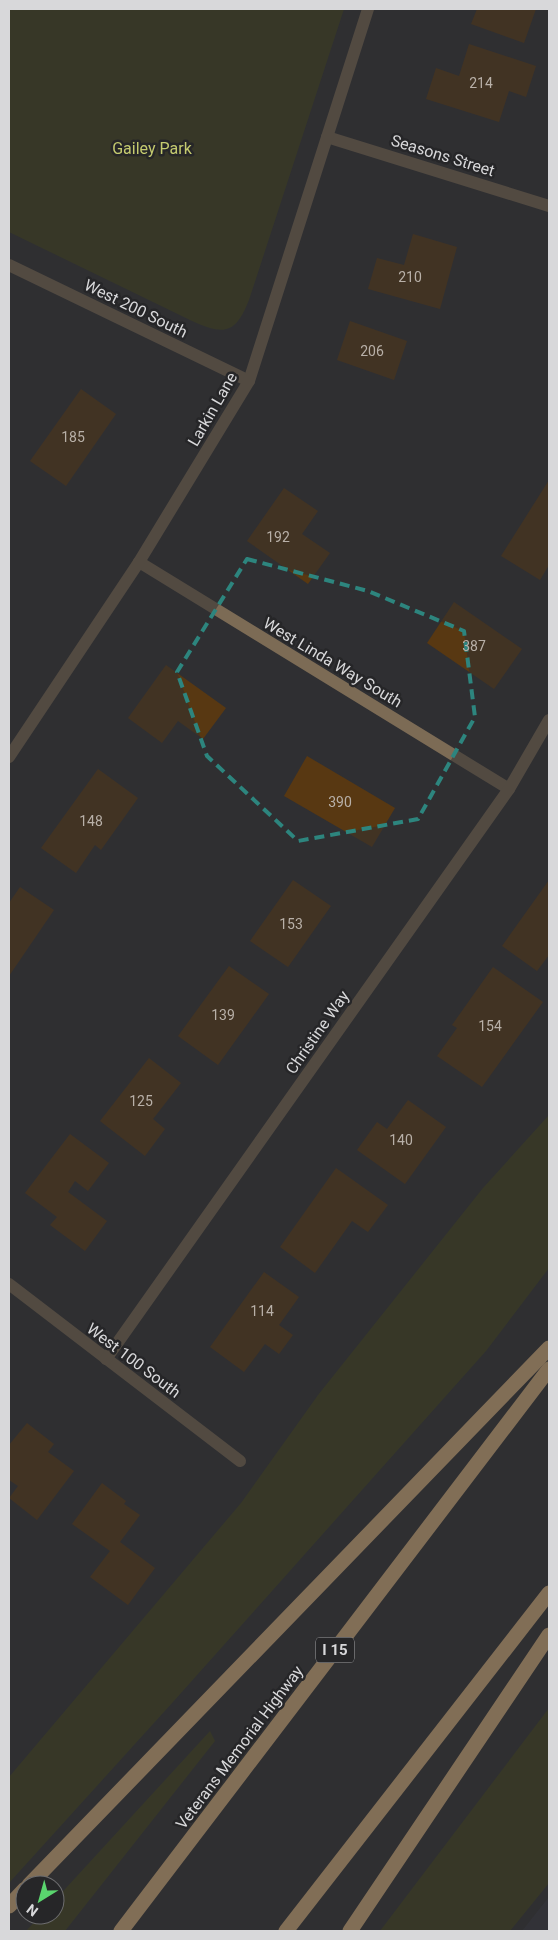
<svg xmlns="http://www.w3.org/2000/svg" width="558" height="1940" font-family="Roboto,sans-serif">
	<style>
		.built { fill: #37373f }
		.green { fill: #40421c }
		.building { fill: #583812 }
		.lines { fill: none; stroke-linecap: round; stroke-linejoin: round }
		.minor { stroke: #7c6b55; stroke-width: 12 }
		.highway { stroke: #e5bb84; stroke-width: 15 }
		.marked { fill: none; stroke: #2d857e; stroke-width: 4; stroke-dasharray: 10 6; stroke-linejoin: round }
		.labels { text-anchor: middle; stroke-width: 5; stroke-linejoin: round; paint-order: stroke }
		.number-label { font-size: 14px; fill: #b8b0a8 }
		.shield { fill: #262628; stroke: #a3a3a5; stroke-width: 1 }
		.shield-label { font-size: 15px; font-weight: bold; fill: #d8d8da }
		.park-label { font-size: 16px; fill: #c4ca6f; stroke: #262628 }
		.street-label { font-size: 16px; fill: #d8d8da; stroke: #262628 }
	</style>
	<rect width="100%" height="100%" fill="#2f2f32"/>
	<polygon class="built" points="549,1897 549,1931 522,1931"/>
	<g class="green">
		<path d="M 9,9 L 344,9 L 249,300 C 235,335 224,335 192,321 L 9,232 Z"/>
		<polygon points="549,1115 549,1268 486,1351 173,1702 9,1883 9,1777 241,1503 318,1395 483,1188"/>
		<polygon points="549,1708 549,1883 510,1931 380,1931"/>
		<polygon points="210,1731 215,1741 65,1931 26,1931 41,1915 55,1915 55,1900"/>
	</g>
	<g class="building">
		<polygon points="477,9 536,9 524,43 471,24"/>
		<polygon points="469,44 536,66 526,97 509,91 499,122 426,99 436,68 459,76"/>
		<polygon points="413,234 457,247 440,309 368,289 377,258 404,265"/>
		<polygon points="350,321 407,341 394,380 337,360"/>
		<polygon points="81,389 116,414 66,486 30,461"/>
		<polygon points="549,480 549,565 540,580 501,556"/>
		<polygon points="284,488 318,511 302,534 330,553 308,584 247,541"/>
		<polygon points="454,602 522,649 494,689 427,643"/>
		<polygon points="166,665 226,708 203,739 178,721 162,743 128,718"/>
		<polygon points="307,756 395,808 372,847 284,796"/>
		<polygon points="98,769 138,798 101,850 95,845 76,873 41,848"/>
		<polygon points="293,880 331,906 288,967 250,941"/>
		<polygon points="549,880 549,955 537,971 502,946"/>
		<polygon points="20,887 54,910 9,976 9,903"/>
		<polygon points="229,966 269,994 218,1065 178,1036"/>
		<polygon points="493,967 543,1002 482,1087 437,1056 457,1028 452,1025"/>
		<polygon points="149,1058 181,1083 153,1119 165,1129 145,1156 100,1121"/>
		<polygon points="408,1100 446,1127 405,1184 357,1150 377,1122 387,1129"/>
		<polygon points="70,1134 109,1163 88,1191 75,1181 68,1192 107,1221 85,1251 50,1225 57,1217 25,1193"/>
		<polygon points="336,1168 388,1205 368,1232 352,1221 315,1273 280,1247"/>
		<polygon points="264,1272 299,1297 279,1325 293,1335 279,1354 265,1344 244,1372 210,1347"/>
		<polygon points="27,1423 54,1444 48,1452 74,1471 37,1520 9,1498 18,1486 9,1480 9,1445"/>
		<polygon points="102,1483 126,1501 124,1504 140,1515 120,1542 155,1568 128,1605 90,1577 110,1551 72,1524"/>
	</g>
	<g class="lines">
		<g class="minor">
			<polyline points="327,137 549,206"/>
			<polyline points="9,265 249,381"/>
			<polyline points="139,562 509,789"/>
			<polyline points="9,757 139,562 249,381 368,9"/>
			<polyline points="9,1284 240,1461"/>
			<polyline points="106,1359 509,789 549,720"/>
		</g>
		<g class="highway">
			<polyline points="29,1885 549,1348"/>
			<polyline points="9,1906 25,1889"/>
			<polyline points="121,1931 549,1369"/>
			<polyline points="286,1931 549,1593"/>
			<polyline points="350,1931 549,1635"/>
		</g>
	</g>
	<path d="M0 0H558V1940H0ZM 247,559 L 368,591 L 464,631 L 475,717 L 418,819 L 298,841 L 207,756 L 177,672 Z" fill="#2f2f32" fill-opacity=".55" fill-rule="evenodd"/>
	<path class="marked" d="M 247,559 L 368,591 L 464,631 L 475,717 L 418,819 L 298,841 L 207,756 L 177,672 Z"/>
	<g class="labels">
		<g class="number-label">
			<text x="481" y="88">214</text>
			<text x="410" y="282">210</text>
			<text x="372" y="356">206</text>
			<text x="73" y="442">185</text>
			<text x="278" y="542">192</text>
			<text x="474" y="651">387</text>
			<text x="340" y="807">390</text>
			<text x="91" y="826">148</text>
			<text x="291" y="929">153</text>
			<text x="223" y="1020">139</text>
			<text x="490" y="1031">154</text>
			<text x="141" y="1106">125</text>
			<text x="401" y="1145">140</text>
			<text x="262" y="1316">114</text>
		</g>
		<rect class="shield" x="316" y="1637.5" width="38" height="25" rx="4"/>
		<g class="shield-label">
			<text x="335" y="1655">I 15</text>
		</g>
		<g class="park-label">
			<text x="152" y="154">Gailey Park</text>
		</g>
		<g class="street-label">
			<text transform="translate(443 155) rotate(17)" y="6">Seasons Street</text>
			<text transform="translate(136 308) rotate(26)" y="6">West 200 South</text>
			<text transform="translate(212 409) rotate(-60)" y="6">Larkin Lane</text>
			<text transform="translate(333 662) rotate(31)" y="6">West Linda Way South</text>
			<text transform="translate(317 1032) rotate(-55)" y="6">Christine Way</text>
			<text transform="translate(134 1360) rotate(37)" y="6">West 100 South</text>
			<text transform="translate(239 1747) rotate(-53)" y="6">Veterans Memorial Highway</text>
		</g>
	</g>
	<rect width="558" height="1940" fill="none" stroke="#d8d8da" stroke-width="20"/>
	<g transform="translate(40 1900) rotate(217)"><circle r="24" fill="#262628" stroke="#6d6d6f"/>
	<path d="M0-4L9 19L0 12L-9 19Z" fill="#5ad56e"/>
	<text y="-8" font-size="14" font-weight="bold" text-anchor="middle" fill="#d8d8da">N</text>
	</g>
</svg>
